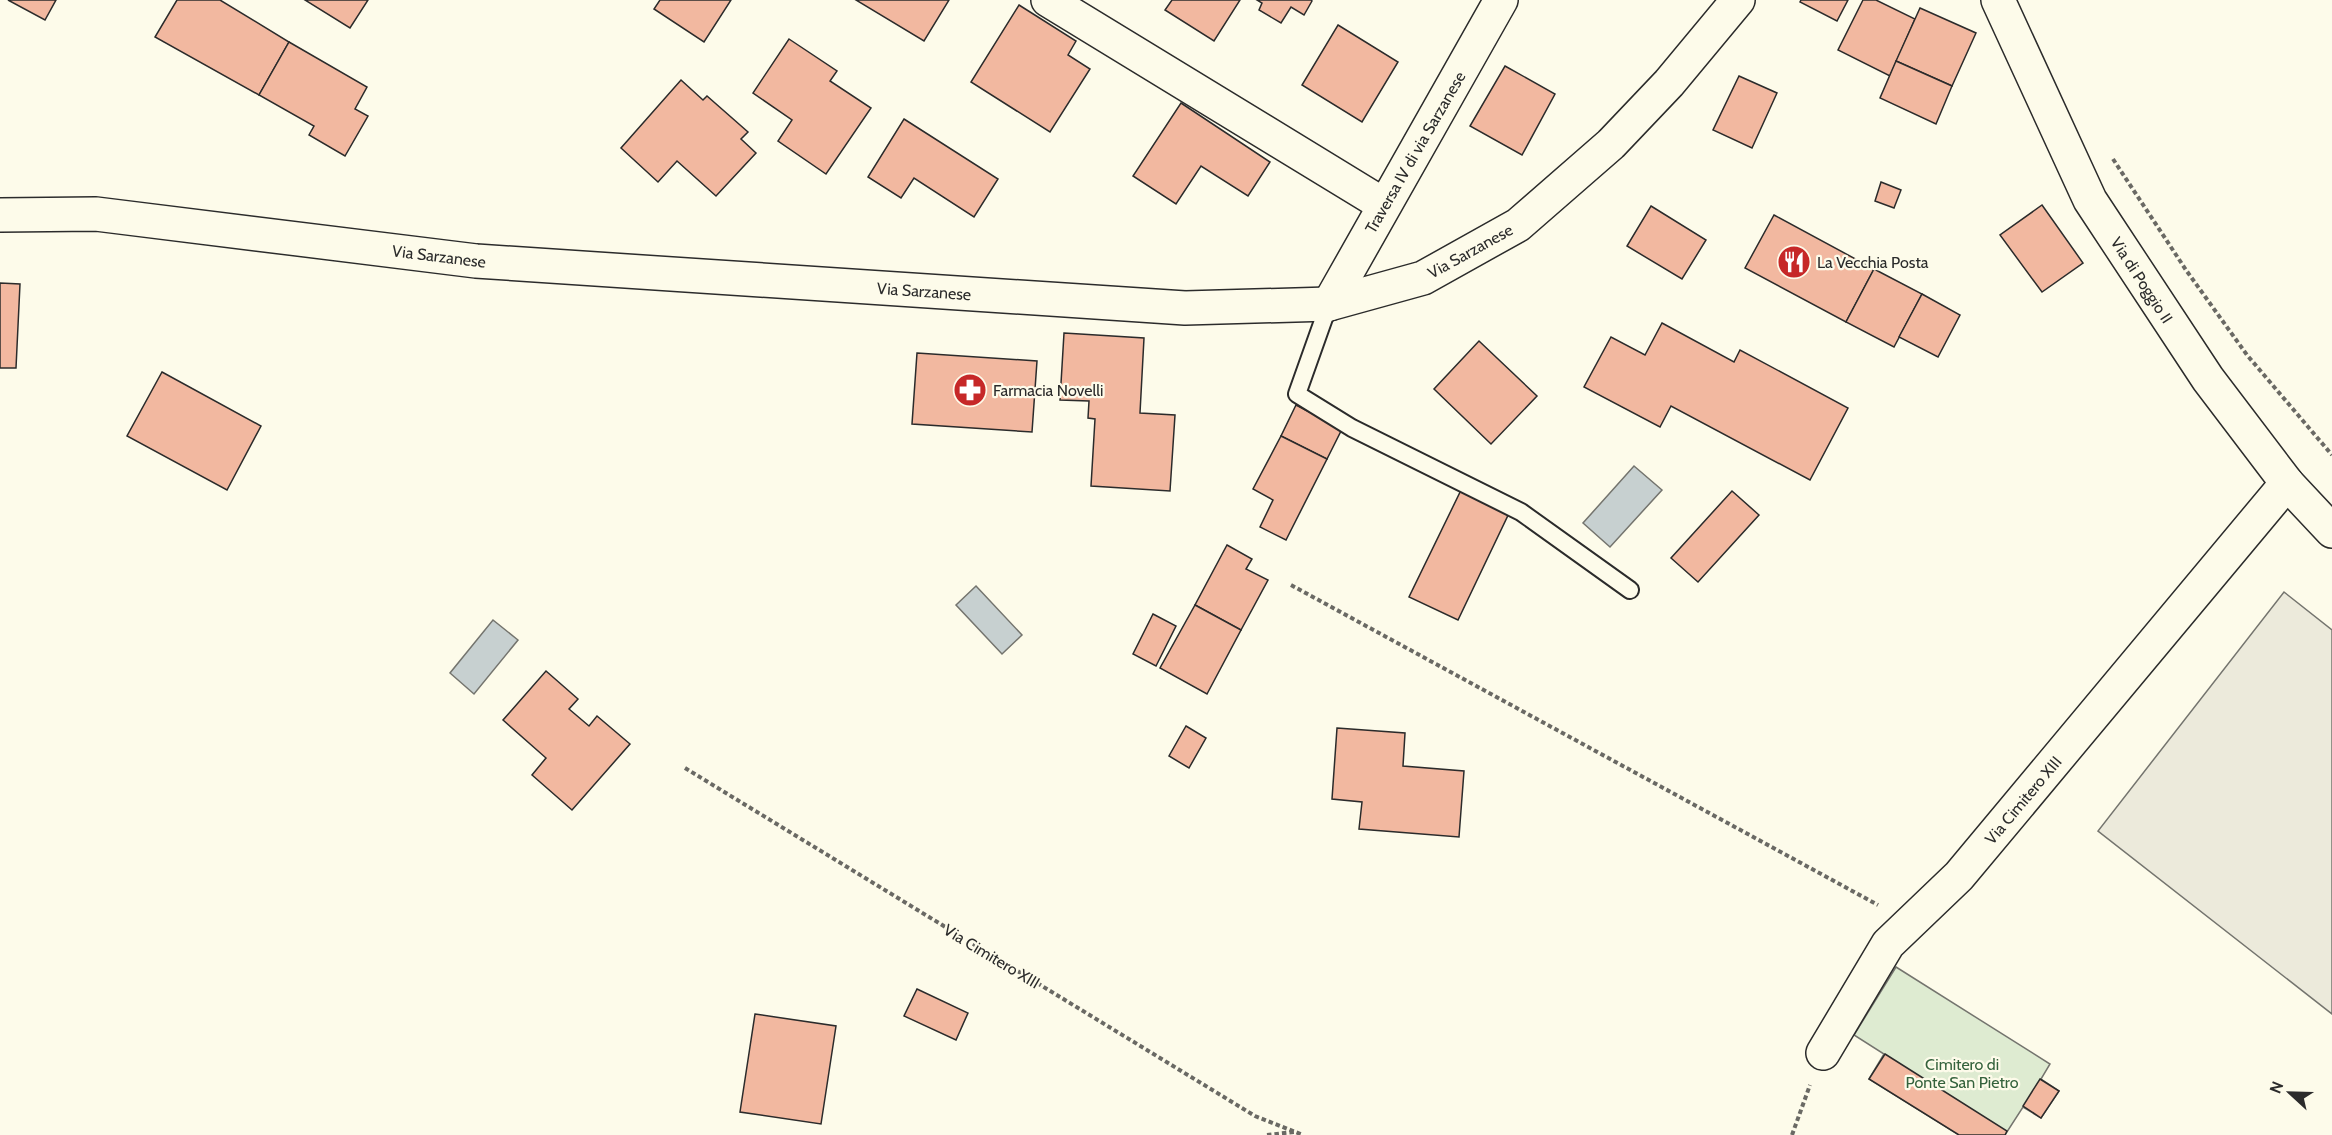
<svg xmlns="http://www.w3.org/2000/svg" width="2332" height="1135" font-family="Cabin,sans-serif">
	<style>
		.green { fill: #deebd1; stroke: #74746e; stroke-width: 1.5 }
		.parking { fill: #eceadb; stroke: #74746e; stroke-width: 1.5 }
		.water { fill: #c7d0d0; stroke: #74746e; stroke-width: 1.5 }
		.building { fill: #f2b8a0; stroke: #2b2b2b; stroke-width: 1.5 }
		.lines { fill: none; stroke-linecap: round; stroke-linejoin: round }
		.lane-casing { stroke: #2b2b2b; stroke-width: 20 }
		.street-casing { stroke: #2b2b2b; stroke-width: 36 }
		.secondary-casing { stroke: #2b2b2b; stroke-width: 36 }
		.primary-casing { stroke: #2b2b2b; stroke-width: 36 }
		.path { stroke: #6a6964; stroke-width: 4; stroke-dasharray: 4.5 3; stroke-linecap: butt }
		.lane { stroke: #fdfbea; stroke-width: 16 }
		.street { stroke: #fdfbea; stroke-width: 33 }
		.secondary { stroke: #fdfbea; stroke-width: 33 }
		.primary { stroke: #fdfbea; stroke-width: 33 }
		.labels { text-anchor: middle; stroke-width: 4.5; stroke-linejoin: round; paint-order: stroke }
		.street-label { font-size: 16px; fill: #2b2b2b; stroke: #fdfbea }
		.poi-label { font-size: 16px; fill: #2b2b2b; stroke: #fdfbea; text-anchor: start }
		.park-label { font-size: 16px; fill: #34623c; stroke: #fdfbea }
	</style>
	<rect width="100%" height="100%" fill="#fdfbea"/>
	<polygon class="green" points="1896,967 2050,1064 2041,1079 2059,1091 2041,1118 2023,1107 2005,1135 1959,1135 1869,1079 1884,1054 1854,1035"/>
	<polygon class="parking" points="2284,592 2332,630 2332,1014 2098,831"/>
	<g class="water">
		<polygon points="1634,466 1662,490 1610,547 1583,523"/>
		<polygon points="976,586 1022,635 1002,654 956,605"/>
		<polygon points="493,620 518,640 474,694 450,673"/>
	</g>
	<g class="building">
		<polygon points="8,0 56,0 45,20"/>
		<polygon points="177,0 220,0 289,42 259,95 155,37"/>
		<polygon points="305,0 368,0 350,28"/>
		<polygon points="660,0 731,0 704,42 654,9"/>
		<polygon points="856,0 949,0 924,41"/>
		<polygon points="1172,0 1240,0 1214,41 1165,10"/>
		<polygon points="1257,0 1311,0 1312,1 1304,15 1291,7 1281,23 1259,10 1262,3"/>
		<polygon points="1801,0 1848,0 1837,21 1800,2"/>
		<polygon points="1863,0 1876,0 1915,19 1890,76 1838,50"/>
		<polygon points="1019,5 1076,41 1068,55 1090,69 1050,132 971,82"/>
		<polygon points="1920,8 1976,33 1952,86 1896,61"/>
		<polygon points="1338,25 1398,62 1362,122 1302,85"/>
		<polygon points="789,39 837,71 830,81 871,108 826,174 778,141 792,120 753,93"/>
		<polygon points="289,42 367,87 355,109 368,116 345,156 309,135 314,126 259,95"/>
		<polygon points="1896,61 1952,86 1936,124 1880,98"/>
		<polygon points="1505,66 1555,94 1522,155 1470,126"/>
		<polygon points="1739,76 1777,93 1752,148 1713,130"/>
		<polygon points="681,80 703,100 707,96 748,132 741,139 756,153 716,196 677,161 658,182 621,148"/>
		<polygon points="1181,103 1270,162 1248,196 1201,166 1176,204 1133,176"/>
		<polygon points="904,119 998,179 974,217 914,178 901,198 868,177"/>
		<polygon points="1881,182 1901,190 1894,208 1875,201"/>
		<polygon points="2042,205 2083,263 2042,292 2000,235"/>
		<polygon points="1651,206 1706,240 1682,279 1627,246"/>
		<polygon points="1774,215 1874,269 1846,322 1745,268"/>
		<polygon points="1874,269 1922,294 1894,347 1846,322"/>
		<polygon points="0,283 20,284 16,368 0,368"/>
		<polygon points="1922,294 1960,315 1938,357 1899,337"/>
		<polygon points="1662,323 1734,362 1740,350 1848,408 1810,480 1671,406 1660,427 1584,387 1611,337 1645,355"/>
		<polygon points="1064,333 1144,338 1140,413 1175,415 1170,491 1091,486 1095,419 1088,418 1089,401 1060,400"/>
		<polygon points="1479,341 1537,396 1491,444 1434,389"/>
		<polygon points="917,353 1037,361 1032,432 912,424"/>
		<polygon points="162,372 261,426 227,490 127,436"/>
		<polygon points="1296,405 1342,429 1327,459 1281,436"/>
		<polygon points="1281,436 1327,459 1286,540 1260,527 1273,500 1253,489"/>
		<polygon points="1464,484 1512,507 1458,620 1409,597"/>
		<polygon points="1732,491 1759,515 1698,582 1671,558"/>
		<polygon points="1227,545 1252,559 1246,569 1268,580 1241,630 1195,605"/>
		<polygon points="1195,605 1241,630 1207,694 1160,668"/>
		<polygon points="1153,614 1176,626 1156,666 1133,654"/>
		<polygon points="546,671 578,699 569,709 589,726 597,716 630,744 572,810 532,775 546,758 503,720"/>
		<polygon points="1186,726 1206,738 1189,768 1169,756"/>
		<polygon points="1337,728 1405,733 1403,766 1464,771 1459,837 1359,829 1362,802 1332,799"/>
		<polygon points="917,989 968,1013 956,1040 904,1016"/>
		<polygon points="755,1014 836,1026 821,1124 740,1112"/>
		<polygon points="1885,1054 2007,1131 2005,1135 1959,1135 1869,1079"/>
		<polygon points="2040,1079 2059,1091 2041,1118 2023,1106"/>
	</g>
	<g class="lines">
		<defs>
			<polyline id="lane" points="1329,304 1297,394 1352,428 1521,512 1630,590"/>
			<g id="street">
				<polyline points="1048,0 1384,205"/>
				<polyline points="1329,304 1501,0"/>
				<polyline points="1823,1053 1888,944 1959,876 2287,483"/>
			</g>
			<polyline id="secondary" points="1998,0 2090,200 2208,379 2287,483 2332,531"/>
			<polyline id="primary" points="0,215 96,214 476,261 1185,308 1329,304 1423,278 1518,225 1611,144 1669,83 1738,0"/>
		</defs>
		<use href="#lane" class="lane-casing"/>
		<use href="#street" class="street-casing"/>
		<use href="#secondary" class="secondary-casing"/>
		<use href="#primary" class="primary-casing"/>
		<g class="path">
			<polyline points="2113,159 2186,270 2247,355 2332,455"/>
			<polyline points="1291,585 1878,905"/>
			<polyline points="685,768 1255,1116 1303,1135"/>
			<polyline points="1267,1135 1294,1132"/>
			<polyline points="1792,1135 1810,1085"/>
		</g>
		<use href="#lane" class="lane"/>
		<use href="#street" class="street"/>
		<use href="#secondary" class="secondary"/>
		<use href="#primary" class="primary"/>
	</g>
	<defs>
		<symbol id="restaurant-disc" viewBox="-11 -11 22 22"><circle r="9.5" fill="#c62828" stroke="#fdfbea"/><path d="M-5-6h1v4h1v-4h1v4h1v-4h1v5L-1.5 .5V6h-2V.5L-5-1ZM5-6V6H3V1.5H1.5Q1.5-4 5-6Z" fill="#fff"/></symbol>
		<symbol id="pharmacy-disc" viewBox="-11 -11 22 22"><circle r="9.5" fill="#c62828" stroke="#fdfbea"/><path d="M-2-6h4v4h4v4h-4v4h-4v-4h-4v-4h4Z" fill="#fff"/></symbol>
	</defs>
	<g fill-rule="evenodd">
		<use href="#restaurant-disc" x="1775" y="243" width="38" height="38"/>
		<use href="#pharmacy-disc" x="951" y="371" width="38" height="38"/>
	</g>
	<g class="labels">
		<g class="street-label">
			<text transform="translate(1415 152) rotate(-60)" y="6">Traversa IV di via Sarzanese</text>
			<text transform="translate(1470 251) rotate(-29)" y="6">Via Sarzanese</text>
			<text transform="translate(439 256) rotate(7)" y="6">Via Sarzanese</text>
			<text transform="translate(2142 280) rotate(57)" y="6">Via di Poggio II</text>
			<text transform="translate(924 291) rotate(4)" y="6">Via Sarzanese</text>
			<text transform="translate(2023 800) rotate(-50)" y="6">Via Cimitero XIII</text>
			<text transform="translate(992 956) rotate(31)" y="6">Via Cimitero XIII</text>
		</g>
		<g class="poi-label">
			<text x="1817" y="268">La Vecchia Posta</text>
			<text x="993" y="396">Farmacia Novelli</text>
		</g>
		<g class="park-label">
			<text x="1962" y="1070">Cimitero di<tspan x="1962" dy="18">Ponte San Pietro</tspan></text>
		</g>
	</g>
	<g transform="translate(2290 1093) rotate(292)" stroke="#fdfbea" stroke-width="4.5" paint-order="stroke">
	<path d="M0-4.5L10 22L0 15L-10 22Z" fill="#2b2b2b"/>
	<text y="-9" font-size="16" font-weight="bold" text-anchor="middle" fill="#2b2b2b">N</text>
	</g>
</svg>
